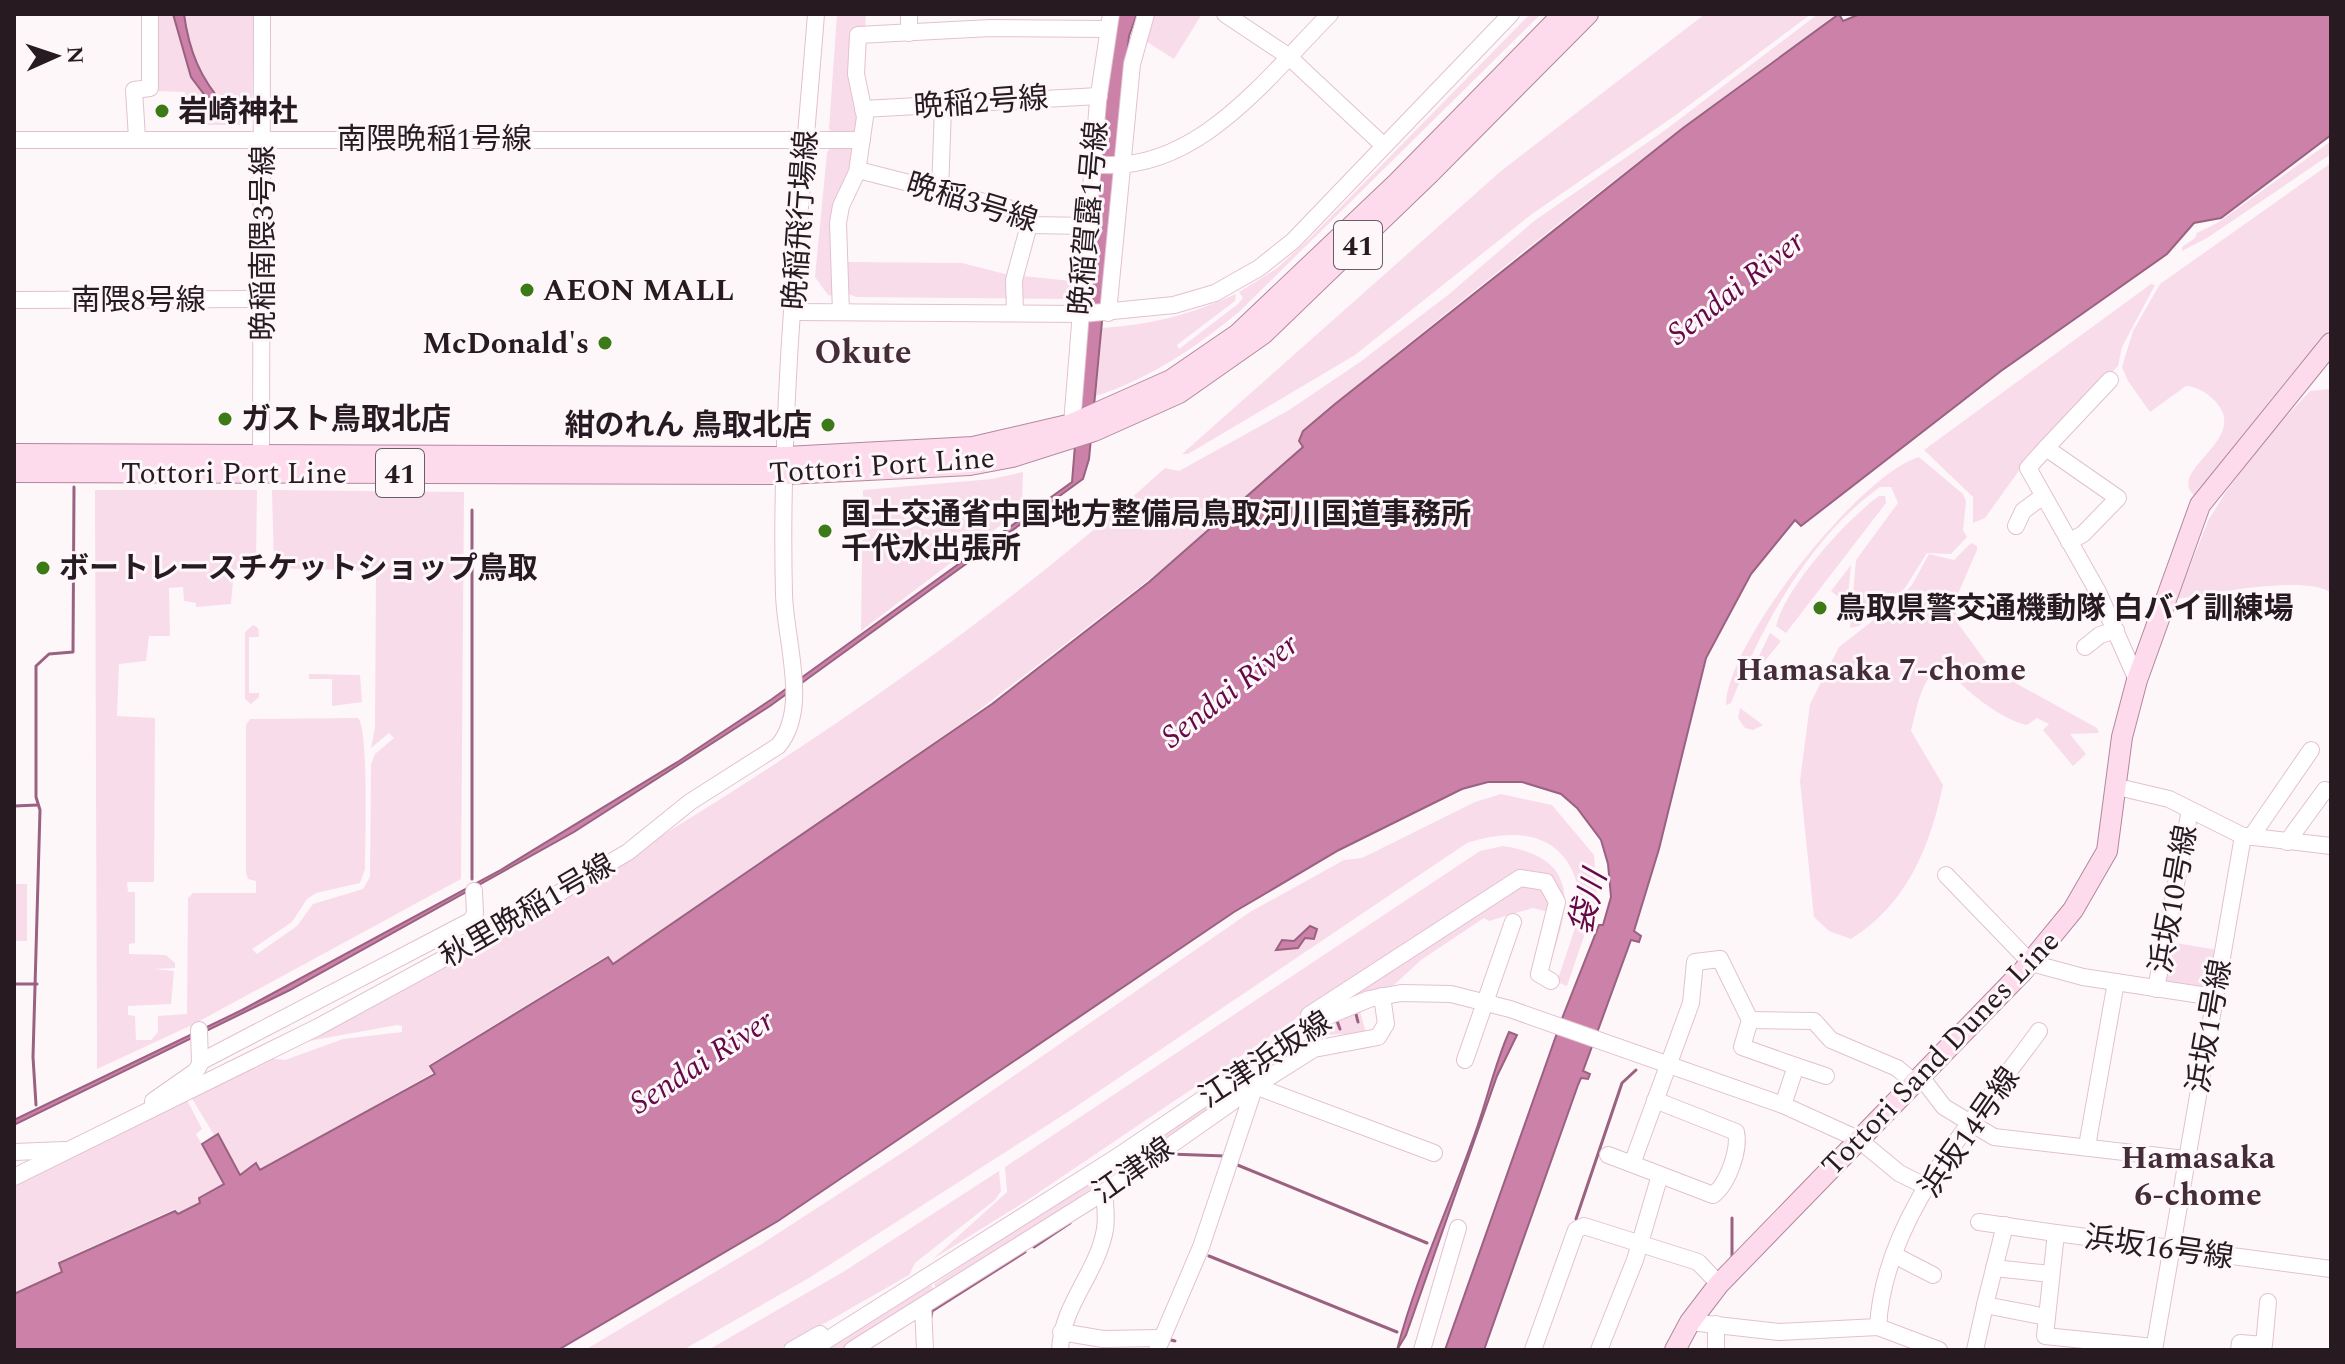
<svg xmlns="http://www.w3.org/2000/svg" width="2345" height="1364" font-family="Spectral,'Noto Sans JP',serif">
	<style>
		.green { fill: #f8dcea }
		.water { fill: #cb81a8; stroke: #9a6280; stroke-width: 2 }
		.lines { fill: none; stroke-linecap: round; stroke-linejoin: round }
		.stream { stroke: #9a6280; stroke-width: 3 }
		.minor-casing { stroke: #e2c1d1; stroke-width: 18 }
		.major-casing { stroke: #b1889d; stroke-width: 22 }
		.minor { stroke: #fff; stroke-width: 16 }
		.major { stroke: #fddbec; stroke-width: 20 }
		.poi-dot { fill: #3c7a17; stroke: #fef7fa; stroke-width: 3 }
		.labels { text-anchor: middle; stroke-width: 6; stroke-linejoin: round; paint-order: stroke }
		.shield { fill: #fef7fa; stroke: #685d62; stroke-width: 2 }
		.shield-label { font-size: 28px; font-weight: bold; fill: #271b21 }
		.street-label { font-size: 30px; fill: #271b21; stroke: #fef7fa }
		.poi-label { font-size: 30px; font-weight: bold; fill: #271b21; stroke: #fef7fa; text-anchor: start }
		.water-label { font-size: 32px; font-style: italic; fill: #640945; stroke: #fef7fa }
		.neighbourhood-label { font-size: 32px; font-weight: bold; fill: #452c39; stroke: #fef7fa }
		.quarter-label { font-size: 34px; font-weight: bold; fill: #452c39; stroke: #fef7fa }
	</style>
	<rect width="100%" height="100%" fill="#fef7fa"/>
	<g class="green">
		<polygon points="156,14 254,14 252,114 244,125 186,125 185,92 156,91"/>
		<polygon points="837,14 866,14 859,135 833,133 829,129"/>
		<polygon points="1155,14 1202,14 1174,59 1144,40"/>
		<path d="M 1530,14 L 1541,14 L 1239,312 C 1195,348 1151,378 1096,396 L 1102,328 C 1150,325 1193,314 1236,294 L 1235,301 L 1177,345 L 1179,349 L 1238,304 L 1243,298 L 1239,292 L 1276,269 L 1310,238 Z"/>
		<polygon points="1705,14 1811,14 1676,115 1532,214 1355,355 1188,454 1182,454 1501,171"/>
		<path d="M 1818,14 L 1838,14 C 1653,145 1477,287 1303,430 L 1298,441 L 1303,447 L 1155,575 L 966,720 L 613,963 L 608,955 L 429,1065 L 433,1073 L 261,1169 L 257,1162 L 240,1173 L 218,1134 L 214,1135 L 191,1097 L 269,1058 L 285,1060 L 343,1039 L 402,1032 L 402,1026 L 397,1025 L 298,1043 C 412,978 529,917 640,849 C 824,737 1005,612 1165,468 L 1179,471 L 1289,410 L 1360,362 L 1448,295 L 1534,221 L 1664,131 Z"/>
		<polygon points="2331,141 2331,154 2207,238 2182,251 2182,247 2195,238 2197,233 2219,222"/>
		<polygon points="834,145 855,146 834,296 828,295 815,277 827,152"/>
		<path d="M 2331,163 L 2331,328 L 2196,497 C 2162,470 2254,440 2214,400 C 2206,392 2197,387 2186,386 L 2150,412 L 2128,381 L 2122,367 L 2133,331 L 2160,284 Z"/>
		<polygon points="847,262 962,263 1005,274 1080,282 1077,299 856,297 849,294"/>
		<polygon points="2151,284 2155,285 2122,347 2118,366 2023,465 1985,518 1973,523 1973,497 1924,450"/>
		<path d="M 2331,389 L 2331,593 C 2308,574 2209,594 2177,599 L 2208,521 L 2225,493 L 2266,438 L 2310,391 Z"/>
		<path d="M 1919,457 L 1963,494 L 1966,501 L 1963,530 L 1967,537 L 1951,554 L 1927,553 L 1905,588 L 1859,626 L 1850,628 L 1856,560 L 1898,503 L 1891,487 L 1880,487 C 1809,538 1763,624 1731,703 L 1726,705 C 1726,643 1860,474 1919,457 Z"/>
		<polygon points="1023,472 1022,509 861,631 863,490 992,479"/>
		<path d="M 95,490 L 257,490 L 256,563 L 252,569 L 234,570 L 231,604 L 196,607 L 196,603 L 184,601 L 183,587 L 169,588 L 170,636 L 149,636 L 146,661 L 119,664 L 117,716 L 155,718 L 154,882 L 127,882 L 128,892 L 135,892 L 135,943 L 129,944 L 129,954 L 166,955 L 175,963 L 175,968 L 154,969 L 174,971 L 171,1004 L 128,1006 L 128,1015 L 135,1016 L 136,1040 L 151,1040 L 158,1032 L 158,1016 L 187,1014 L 188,898 L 193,893 L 256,893 L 256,881 L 248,879 L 246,873 L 246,725 L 250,719 L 358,718 C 369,729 365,846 365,869 L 360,883 L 316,893 L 307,899 L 292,922 L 252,949 L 257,954 L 297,926 L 313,904 L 363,889 L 370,877 L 371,765 L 375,754 L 394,738 L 389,733 L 371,748 L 375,728 L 376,571 L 274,568 L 272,490 L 464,492 L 461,879 L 194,1024 L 97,1069 Z"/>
		<path d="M 1879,496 L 1885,496 L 1886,503 L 1786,633 L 1776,626 C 1786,586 1846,520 1879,496 Z"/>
		<path d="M 1971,543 L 1977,546 L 1977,550 L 1954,603 L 1959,625 L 1992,670 L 2097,728 L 2099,733 L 2070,734 L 2086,754 L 2073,766 L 2043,730 L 2049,724 L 2037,718 L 2027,725 C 2001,720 1961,688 1945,666 C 1921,673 1917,709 1911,731 L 1943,785 C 1930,847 1907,904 1851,939 L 1829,931 L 1814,917 L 1800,781 L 1810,704 L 1839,647 L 1894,604 L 1912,585 L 1929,554 L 1954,560 Z"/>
		<polygon points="1851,565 1847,605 1846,612 1842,610 1842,600 1831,591"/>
		<polygon points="253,625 258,628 259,637 249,637 249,693 259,693 259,697 251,704 245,699 245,632"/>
		<polygon points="1770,633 1781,641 1765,661 1761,659 1749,677"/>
		<polygon points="309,674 360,675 362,702 332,706 332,679 309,679"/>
		<polygon points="1740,708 1763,725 1753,730 1745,728 1738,718"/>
		<path d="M 1501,794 L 1552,805 L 1594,855 L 1597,898 L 1567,986 L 1557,982 L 1581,910 C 1577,838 1528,823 1467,843 L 1071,1110 L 809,1278 L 683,1350 L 585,1350 L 760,1245 L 911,1147 L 1250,912 L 1344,860 L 1362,858 L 1475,802 Z"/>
		<path d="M 1503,846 C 1589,859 1566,917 1546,975 L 1558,918 L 1533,874 L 1303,1014 L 1029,1199 L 933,1259 L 1007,1192 L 1005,1167 L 1480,851 Z"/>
		<polygon points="1526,882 1543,886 1552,913 1533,908 1489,921 1484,918 1421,960 1394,985 1346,998"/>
		<rect x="14" y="884" width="13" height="57"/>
		<polygon points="2170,942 2218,950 2210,988 2205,992 2167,986 2164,980"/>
		<polygon points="1360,1011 1366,1033 1324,1035 1308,1041 1227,1093 1227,1098 938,1291 934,1284 1317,1030"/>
		<polygon points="187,1100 202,1129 196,1134 223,1184 198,1197 200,1203 178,1213 175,1209 58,1262 62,1272 14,1293 14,1185"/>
		<polygon points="999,1171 1001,1191 995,1200 915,1263 909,1275 778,1350 708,1350 843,1272"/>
		<polygon points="931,1285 935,1292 841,1350 823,1350"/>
	</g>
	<g class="water">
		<path d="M 173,14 L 184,14 C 189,51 200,78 225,106 L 218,113 L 191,77 Z"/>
		<polygon points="1115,14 1137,14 1129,36 1089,459 1083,479 770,706 574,832 290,990 14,1125 14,1120 242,1010 499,871 679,761 772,699 1072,482 1104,90"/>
		<polygon points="1839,14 1843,21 1860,14 2331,14 2331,135 2221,218 2194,223 2167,254 2001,371 1801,526 1795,520 1751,574 1706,658 1659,849 1634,931 1641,936 1639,942 1631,940 1583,1071 1590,1074 1588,1079 1581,1078 1578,1085 1484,1350 1445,1350 1563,1016 1599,925 1603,925 1611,897 1608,864 1601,840 1577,808 1561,794 1522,782 1488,782 1462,789 1339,850 1234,912 778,1221 558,1350 14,1350 14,1294 62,1272 59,1263 175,1211 178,1214 200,1203 199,1198 224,1184 202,1144 218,1134 240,1175 256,1163 260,1170 435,1074 430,1066 608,957 613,964 992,704 1149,582 1303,447 1299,441 1303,431 1335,404 1683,128"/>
		<polygon points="1310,926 1317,929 1314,939 1305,938 1298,948 1276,950 1282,940 1294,941"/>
		<path d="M 1509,1032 L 1517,1035 L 1497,1076 L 1406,1335 L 1397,1350 C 1416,1277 1449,1207 1474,1136 C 1487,1101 1494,1066 1509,1032 Z"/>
	</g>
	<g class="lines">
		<g class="stream">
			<polyline points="14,806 38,805"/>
			<polyline points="472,879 472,510"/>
			<polyline points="14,984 37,984"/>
			<polyline points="1356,1014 1358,1022"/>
			<polyline points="1337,1021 1340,1029"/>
			<polyline points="1320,1030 1322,1034"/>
			<polyline points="36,1105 33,1057 40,810 36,797 36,666 49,654 73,652 74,487"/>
			<polyline points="1169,1154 1225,1156"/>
			<polyline points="1235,1164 1427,1243"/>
			<polyline points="1576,1219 1622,1083 1636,1070"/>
			<polyline points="1034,1247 1070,1223"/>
			<polyline points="1209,1256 1397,1332"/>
			<polyline points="1732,1258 1732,1218"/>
			<polyline points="931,1317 932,1311 1025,1252"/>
			<polyline points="1171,1340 1175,1341"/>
		</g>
		<defs>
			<g id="minor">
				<polyline points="909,14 909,33"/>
				<polyline points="1225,14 1288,56 1383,145"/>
				<polyline points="863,109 1099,96"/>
				<polyline points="137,138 134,90 150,88 150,14"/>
				<polyline points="14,140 862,140"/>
				<path d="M 1093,164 C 1195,177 1267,77 1330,14"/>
				<polyline points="858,170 1016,210 1024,213 1029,225 1088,226"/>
				<polyline points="940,192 943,107"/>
				<polyline points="14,300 263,299"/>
				<polyline points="793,312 1082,314 1174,305 1215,293 1259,268 1293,241 1511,14"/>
				<polyline points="841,312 838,223 841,206 857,172 865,117 856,74 858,35 991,28 1108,29"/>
				<polyline points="1015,313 1014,280 1029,225"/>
				<polyline points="1108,313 1132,64 1146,14"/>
				<polyline points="1072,424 1098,101 1111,14"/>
				<polyline points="2046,448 2110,380"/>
				<polyline points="261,467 262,14"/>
				<polyline points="2016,526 2023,511 2043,496"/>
				<polyline points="2069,542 2083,534 2118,498 2046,448 2028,468 2098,592 2137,680"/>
				<polyline points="2085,647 2100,635 2116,630"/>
				<polyline points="2118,787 2169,799 2243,836 2154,1350"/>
				<polyline points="2245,836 2331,846"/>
				<polyline points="2251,837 2311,750"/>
				<polyline points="2287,842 2325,790"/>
				<polyline points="1946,875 2031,963 2083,977 2214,997"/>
				<polyline points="468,928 475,913 474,891"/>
				<polyline points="2156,989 2190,810"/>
				<polyline points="1309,1015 1520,878 1546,882 1557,902 1539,974 1551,981"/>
				<polyline points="1750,1020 1814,1021 1831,1040 1897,1068 1915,1083"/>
				<polyline points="1465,1060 1513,922"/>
				<polyline points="200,1062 474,919"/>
				<polyline points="1796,1066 1826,1076"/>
				<polyline points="1921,1077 1944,1107 1994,1137 2185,1159"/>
				<polyline points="1255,1086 1434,1153"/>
				<polyline points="1255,1086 1314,1049 1378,1037 1386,1024 1382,996"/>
				<polyline points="153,1101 196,1071 200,1064 199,1030"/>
				<polyline points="2087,1146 2116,982"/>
				<polyline points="14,1152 64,1150"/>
				<polyline points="1608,1155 1632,1164 1691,1003 1695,962 1720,959 1750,1020 1742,1047 1796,1066 1783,1105"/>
				<path d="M 1632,1164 L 1713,1195 C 1728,1184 1740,1149 1736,1132 L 1655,1100"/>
				<path d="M 14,1177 L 318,1027 L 507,924 L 628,852 L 690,802 L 778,746 C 810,709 785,640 784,594 C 779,401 801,206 816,14"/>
				<polyline points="1979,1222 2056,1233"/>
				<polyline points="2005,1225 1985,1305 2047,1317"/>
				<polyline points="1894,1255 1933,1275"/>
				<polyline points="1994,1268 2051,1274"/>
				<polyline points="923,1307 925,1350"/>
				<polyline points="1690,1322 1779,1332 1878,1327 1939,1350"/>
				<path d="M 1878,1327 C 1884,1214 1976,1119 2039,1031"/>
				<polyline points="1061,1332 1103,1339 1160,1338"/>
				<polyline points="2154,1347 2045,1336 2056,1233 2331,1269"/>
				<polyline points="792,1350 820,1334"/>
				<polyline points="811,1350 1120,1155 1321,1019 1369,999 1401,993 1451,994 1510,1009 1783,1105 1858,1139 1899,1173 1927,1187"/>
				<polyline points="852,1350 1104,1192 1255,1086 1201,1247 1157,1350"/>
				<path d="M 1060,1350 C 1062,1304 1098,1272 1105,1229 C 1107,1217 1105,1203 1104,1192"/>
				<polyline points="1422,1350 1458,1228"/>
				<polyline points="1533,1350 1576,1230 1584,1226 1698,1262 1719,1284"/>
				<polyline points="1599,1350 1635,1260 1660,1175"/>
				<polyline points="1716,1350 1716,1324"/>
				<polyline points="1975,1350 1985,1305"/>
				<polyline points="2239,1350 2240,1343 2264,1345 2268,1302"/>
			</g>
			<g id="major">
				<polyline points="14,454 786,457 973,447 1072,424 1171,380 1238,334 1397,183 1563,14"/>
				<polyline points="14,472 786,474 970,465 1012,457 1094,431 1179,393 1263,334 1429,174 1588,14"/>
				<polyline points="1675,1350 1690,1322 1719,1284 2023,971 2073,910 2107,851 2122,737 2137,680 2200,505 2331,343"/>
			</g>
		</defs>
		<use href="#minor" class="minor-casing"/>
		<use href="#major" class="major-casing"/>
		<use href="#minor" class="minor"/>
		<use href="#major" class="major"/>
	</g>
	<g class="poi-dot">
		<circle cx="162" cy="111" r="8"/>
		<circle cx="527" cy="290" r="8"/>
		<circle cx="605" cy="343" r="8"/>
		<circle cx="225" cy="419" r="8"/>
		<circle cx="828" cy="425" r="8"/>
		<circle cx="825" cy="531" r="8"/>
		<circle cx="43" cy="568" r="8"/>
		<circle cx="1820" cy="608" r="8"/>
	</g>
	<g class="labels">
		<g class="shield">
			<rect x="1334" y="221" width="48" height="48" rx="6"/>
			<rect x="376" y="449" width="48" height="48" rx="6"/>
		</g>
		<g class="shield-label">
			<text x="1358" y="255">41</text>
			<text x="400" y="483">41</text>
		</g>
		<g class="street-label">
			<text transform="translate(981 102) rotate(-4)" y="10">晩稲2号線</text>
			<text x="434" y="149">南隈晩稲1号線</text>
			<text transform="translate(972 202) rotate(17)" y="10">晩稲3号線</text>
			<text transform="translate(1088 218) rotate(-85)" y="10">晩稲賀露1号線</text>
			<text transform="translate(800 220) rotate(-86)" y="10">晩稲飛行場線</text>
			<text transform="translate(263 243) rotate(-90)" y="10">晩稲南隈3号線</text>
			<text x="138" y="310">南隈8号線</text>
			<text transform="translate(882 465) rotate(-4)" y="10">Tottori Port Line</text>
			<text x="234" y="483">Tottori Port Line</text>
			<text transform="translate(2173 899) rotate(-80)" y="10">浜坂10号線</text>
			<text transform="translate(527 910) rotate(-30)" y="10">秋里晩稲1号線</text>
			<text transform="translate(2209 1026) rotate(-80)" y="10">浜坂1号線</text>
			<text transform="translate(1940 1053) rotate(-46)" y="10">Tottori Sand Dunes Line</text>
			<text transform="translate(1265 1059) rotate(-33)" y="10">江津浜坂線</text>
			<text transform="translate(1969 1132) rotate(-55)" y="10">浜坂14号線</text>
			<text transform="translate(1133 1170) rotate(-35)" y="10">江津線</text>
			<text transform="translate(2159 1247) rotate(8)" y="10">浜坂16号線</text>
		</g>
		<g class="poi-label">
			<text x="178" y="121">岩崎神社</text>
			<text x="543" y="300">AEON MALL</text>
			<text x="589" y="353" text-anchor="end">McDonald's</text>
			<text x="241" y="429">ガスト鳥取北店</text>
			<text x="812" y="435" text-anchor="end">紺のれん 鳥取北店</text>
			<text x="841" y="524">国土交通省中国地方整備局鳥取河川国道事務所<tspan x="841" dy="34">千代水出張所</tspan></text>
			<text x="59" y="578">ボートレースチケットショップ鳥取</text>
			<text x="1836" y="618">鳥取県警交通機動隊 白バイ訓練場</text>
		</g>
		<g class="water-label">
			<text transform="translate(1735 287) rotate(-38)" y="11">Sendai River</text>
			<text transform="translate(1229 690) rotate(-38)" y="11">Sendai River</text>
			<text transform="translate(1587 902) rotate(-75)" y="11">袋川</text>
			<text transform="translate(701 1061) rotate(-33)" y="11">Sendai River</text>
		</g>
		<g class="neighbourhood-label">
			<text x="1881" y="680">Hamasaka 7-chome</text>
			<text x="2198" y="1168">Hamasaka<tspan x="2198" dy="37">6-chome</tspan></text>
		</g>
		<g class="quarter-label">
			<text x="863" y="363">Okute</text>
		</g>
	</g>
	<rect width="2345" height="1364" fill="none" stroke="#271b21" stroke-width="32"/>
	<g transform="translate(56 56) rotate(87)" stroke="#fef7fa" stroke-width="6" paint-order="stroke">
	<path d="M0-6L14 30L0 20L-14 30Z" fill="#271b21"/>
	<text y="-12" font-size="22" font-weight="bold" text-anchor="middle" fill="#271b21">N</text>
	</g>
</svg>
